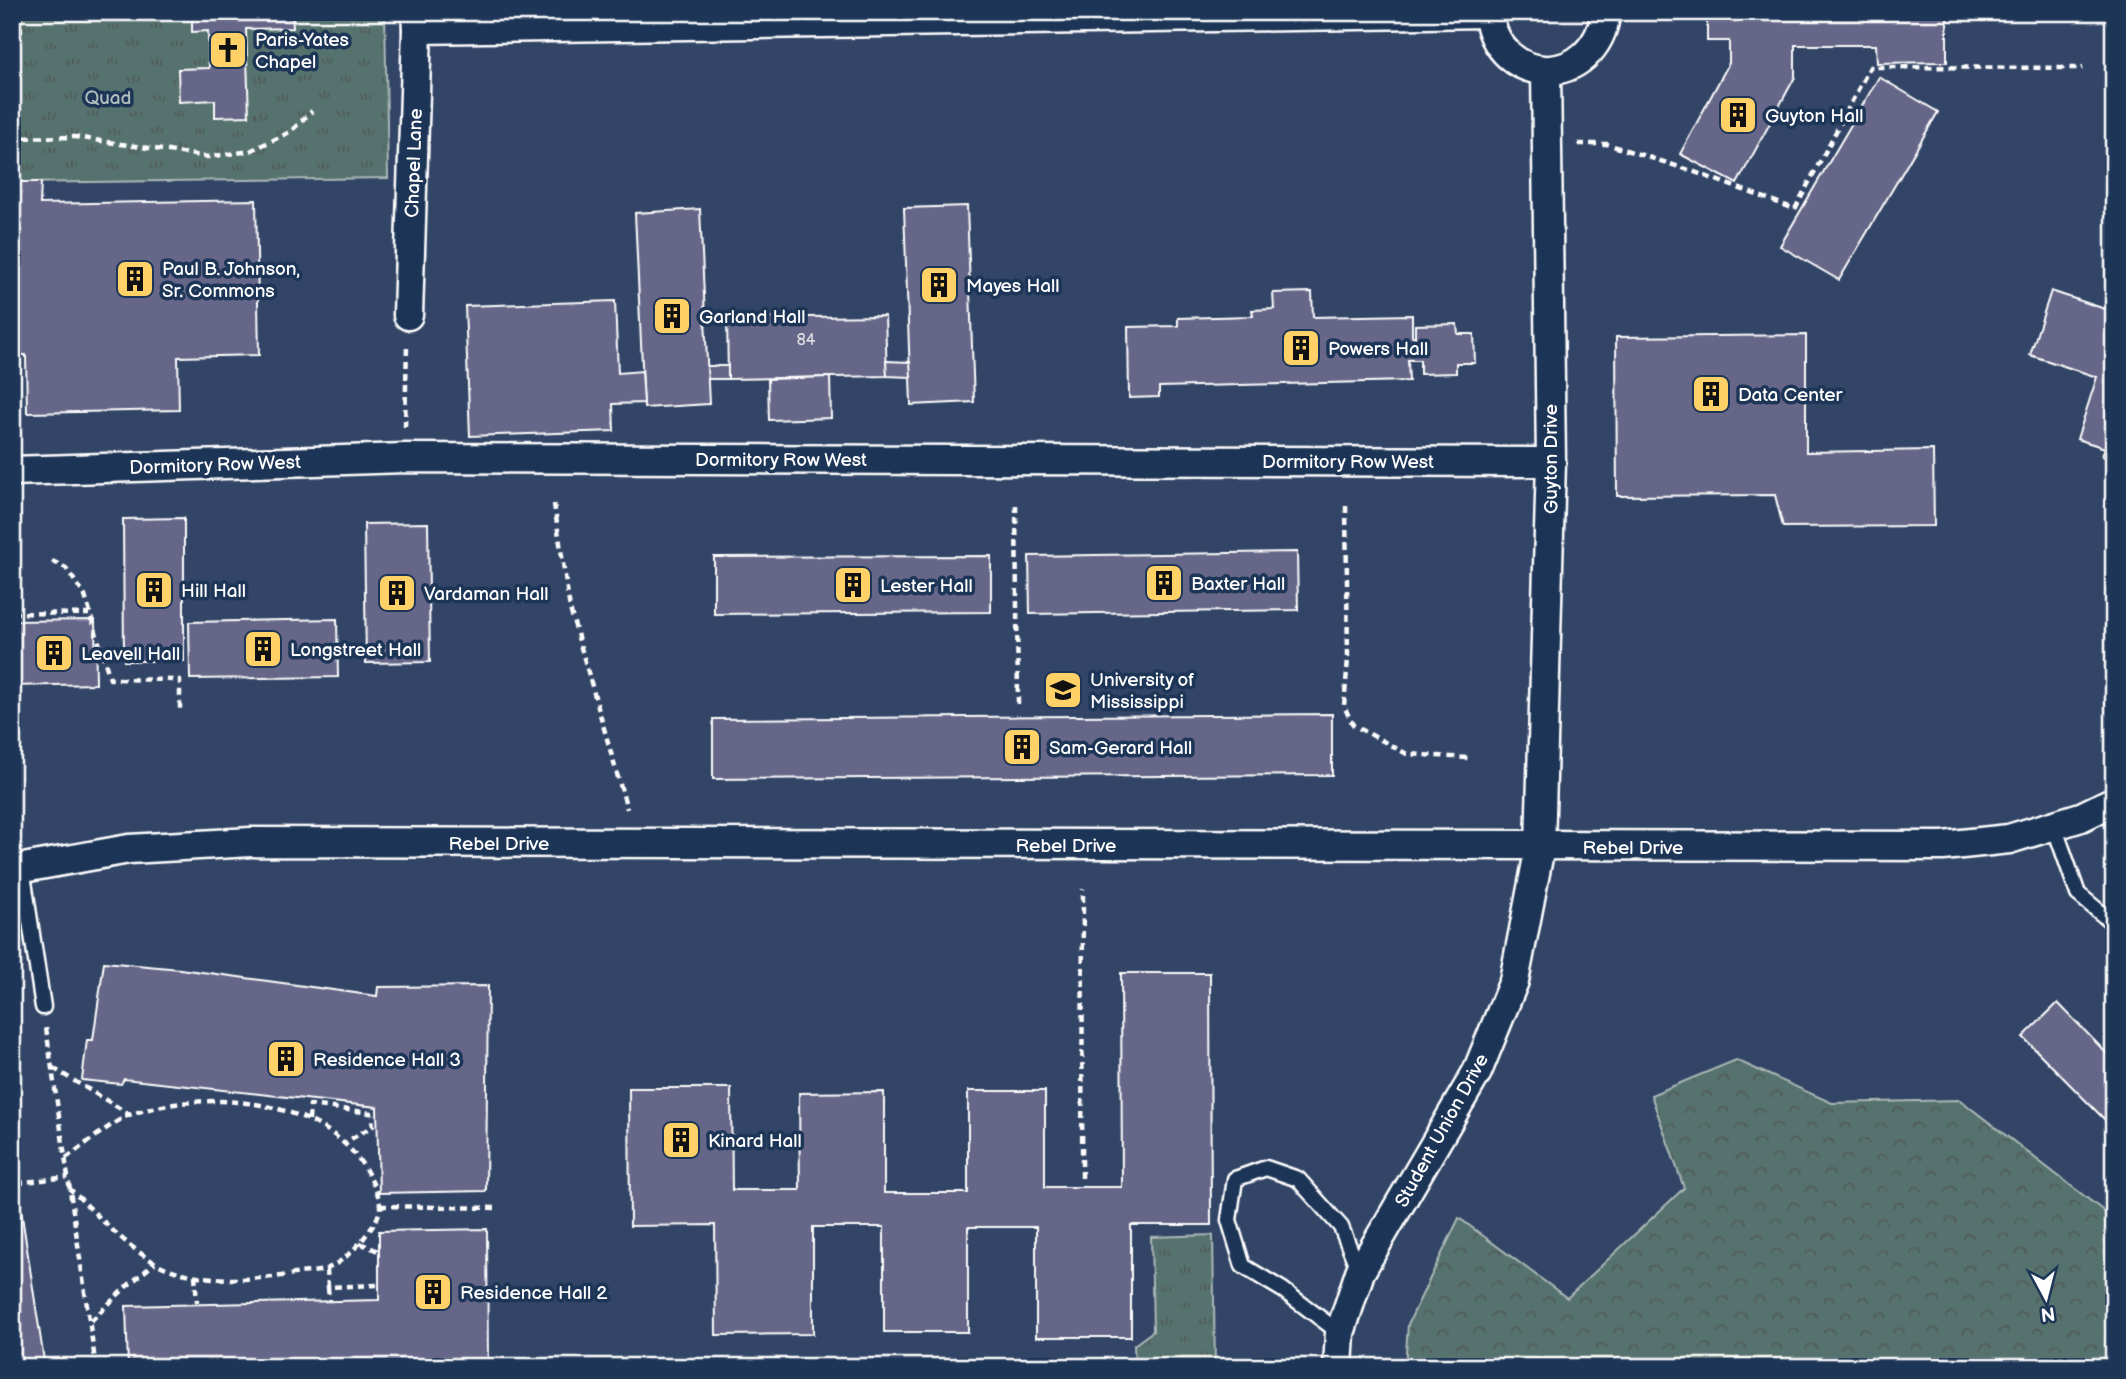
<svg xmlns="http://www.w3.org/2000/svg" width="2126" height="1379" font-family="'Balsamiq Sans',sans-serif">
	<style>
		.built { fill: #346 }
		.forest { fill: url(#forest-crowns); stroke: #abb8b6; stroke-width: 2 }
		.park { fill: url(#park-tufts); stroke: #abb8b6; stroke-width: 2 }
		.building { fill: #668; stroke: #fff; stroke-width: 2 }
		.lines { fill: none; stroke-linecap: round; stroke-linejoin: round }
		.lane-casing { stroke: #fff; stroke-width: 19 }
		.street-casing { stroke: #fff; stroke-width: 33 }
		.path { stroke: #fff; stroke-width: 4.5; stroke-dasharray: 7 5; stroke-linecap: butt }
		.lane { stroke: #1d3557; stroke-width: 14 }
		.street { stroke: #1d3557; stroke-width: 28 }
		.labels { text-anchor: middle; stroke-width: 7; stroke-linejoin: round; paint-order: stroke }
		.number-label { font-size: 16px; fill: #d9d9e1 }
		.poi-label { font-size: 19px; fill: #fff; stroke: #1d3557; text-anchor: start }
		.park-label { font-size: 19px; fill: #b3c0be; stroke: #1d3557 }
		.street-label { font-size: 19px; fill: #fff; stroke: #1d3557 }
	</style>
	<defs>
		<pattern id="forest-crowns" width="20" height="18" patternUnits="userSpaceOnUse" patternTransform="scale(1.75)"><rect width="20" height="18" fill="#57726e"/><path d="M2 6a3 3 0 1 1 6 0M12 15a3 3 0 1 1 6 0" fill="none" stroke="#505b5a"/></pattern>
		<pattern id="park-tufts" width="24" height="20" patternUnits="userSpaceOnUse" patternTransform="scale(1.75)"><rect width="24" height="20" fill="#57726e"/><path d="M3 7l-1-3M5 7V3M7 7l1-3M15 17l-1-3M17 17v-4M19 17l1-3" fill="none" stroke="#505b5a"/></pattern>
	</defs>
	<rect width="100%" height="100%" fill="#1d3557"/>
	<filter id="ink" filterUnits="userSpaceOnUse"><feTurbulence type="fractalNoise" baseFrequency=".0143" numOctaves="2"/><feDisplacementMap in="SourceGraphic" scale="14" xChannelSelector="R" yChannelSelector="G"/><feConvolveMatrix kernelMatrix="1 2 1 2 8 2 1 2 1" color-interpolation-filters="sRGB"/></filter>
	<g filter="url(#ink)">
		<rect class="built" x="12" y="12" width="2102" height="1355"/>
		<polygon class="forest" points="1736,1060 1832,1103 1960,1100 2114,1219 2114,1367 1405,1367 1408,1324 1459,1218 1567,1298 1684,1188 1651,1095"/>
		<g class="park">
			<polygon points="12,12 385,12 388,178 12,183"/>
			<polygon points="1213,1235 1215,1367 1135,1367 1134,1345 1153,1331 1151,1237"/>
		</g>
		<g class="building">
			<polygon points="192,12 292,12 293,28 246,29 249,116 215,117 215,100 179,102 178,69 209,68 208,31 192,32"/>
			<polygon points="1707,12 1947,12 1947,62 1877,63 1876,45 1795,45 1795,77 1737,184 1680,154 1729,63 1729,41 1707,41"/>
			<polygon points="1879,77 1938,112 1839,280 1780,246"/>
			<polygon points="12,182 41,182 40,204 256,200 259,355 178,357 179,410 27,413 26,355 12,355"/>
			<polygon points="967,206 974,402 911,405 904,208"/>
			<polygon points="700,209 709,404 644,408 635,213"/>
			<polygon points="2051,291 2114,312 2114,460 2102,456 2105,448 2077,439 2097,377 2030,355"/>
			<polygon points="1312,292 1313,317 1412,315 1412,336 1415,337 1415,325 1457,324 1458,334 1474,334 1475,363 1456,363 1456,373 1420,374 1420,360 1408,360 1409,381 1159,387 1159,397 1129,398 1128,327 1178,326 1178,318 1253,316 1252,310 1274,309 1273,293"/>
			<polygon points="615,301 618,373 642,371 644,403 613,404 614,431 470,436 465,306"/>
			<polygon points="885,316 887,376 728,379 727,318"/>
			<polygon points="1806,335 1806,452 1933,450 1934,526 1783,527 1775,495 1617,496 1616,337"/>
			<polygon points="886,361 910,362 911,377 887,376"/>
			<polygon points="707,366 728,366 728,379 708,379"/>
			<polygon points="830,377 831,418 769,420 768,379"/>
			<polygon points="184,518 184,661 124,661 123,519"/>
			<polygon points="428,523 430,662 366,663 364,524"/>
			<polygon points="1297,552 1298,610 1030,614 1029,556"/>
			<polygon points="991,556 991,612 714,614 714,557"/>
			<polygon points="337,619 338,677 190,679 189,622"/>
			<polygon points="95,620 96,684 12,686 12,621"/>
			<polygon points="1332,714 1332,775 713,779 713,719"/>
			<polygon points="104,962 180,969 377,996 378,987 488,986 486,1191 379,1193 377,1107 124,1079 121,1084 82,1080 87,1040 93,1040"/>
			<polygon points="1121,973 1210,973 1211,1225 1131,1225 1131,1337 1036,1337 1036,1227 968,1227 968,1332 884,1332 884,1227 813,1227 813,1334 716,1335 715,1225 630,1226 629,1088 731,1088 732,1190 800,1190 799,1093 884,1092 884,1193 968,1193 968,1091 1045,1091 1045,1187 1122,1187"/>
			<polygon points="2058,1003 2114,1061 2114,1129 2023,1037"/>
			<polygon points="12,1152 17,1183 45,1367 12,1367"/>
			<polygon points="487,1229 488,1367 128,1367 126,1306 379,1300 379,1231"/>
		</g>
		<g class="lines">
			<defs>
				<g id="lane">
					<polyline points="2054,826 2078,894 2114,924"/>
					<polyline points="22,868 43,1007"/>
					<polyline points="1340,1333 1283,1290 1243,1266 1229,1220 1235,1179 1266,1168 1298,1179 1341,1227 1359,1271"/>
				</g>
				<g id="street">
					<path d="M 1488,12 C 1498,89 1595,90 1606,12"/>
					<polyline points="417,29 1488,13"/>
					<polyline points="408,315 417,29 416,12"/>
					<polyline points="12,471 405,458 1551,462"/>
					<polyline points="12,870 129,849 251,842 1943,846 2009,839 2081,817 2114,801"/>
					<polyline points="1338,1367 1340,1333 1360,1272 1477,1072 1514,981 1540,847 1551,462 1546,71"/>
				</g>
			</defs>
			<use href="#lane" class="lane-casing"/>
			<use href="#street" class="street-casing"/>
			<g class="path">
				<polyline points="12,36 21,36 20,14 180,14"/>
				<polyline points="12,138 75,137 208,157 250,151 290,132 312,111"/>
				<polyline points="1578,144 1607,144 1689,170 1795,209 1870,67 2083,68"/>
				<polyline points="405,427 407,345"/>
				<polyline points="554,504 570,609 627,809"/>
				<polyline points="1016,505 1018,705"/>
				<polyline points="1346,506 1348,659 1344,706 1353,725 1407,754 1469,758"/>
				<polyline points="52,561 66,568 85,596 110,679 180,680 180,710"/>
				<polyline points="12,613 89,614"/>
				<polyline points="46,1028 96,1367"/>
				<polyline points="53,1068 129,1114"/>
				<polyline points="309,1120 310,1105 371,1113 373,1126 344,1143"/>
				<path d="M 66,1158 C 82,1147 116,1119 132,1114 C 206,1089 324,1096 367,1172 C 372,1181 380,1196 380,1206 C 380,1218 370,1230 363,1239 C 354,1250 340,1264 326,1269 C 319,1272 308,1272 300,1273 C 258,1281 192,1284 154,1262 C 123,1244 97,1214 70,1189"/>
				<polyline points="1082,1178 1083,889"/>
				<polyline points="17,1183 68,1177"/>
				<polyline points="380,1206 498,1208"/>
				<polyline points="360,1243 378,1251"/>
				<polyline points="327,1269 328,1287 379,1285"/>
				<polyline points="195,1275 197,1302"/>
				<polyline points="328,1287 329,1301"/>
				<polyline points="91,1321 126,1287 155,1263"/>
			</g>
			<use href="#lane" class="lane"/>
			<use href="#street" class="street"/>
		</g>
	</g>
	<defs>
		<symbol id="church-square" viewBox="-11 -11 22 22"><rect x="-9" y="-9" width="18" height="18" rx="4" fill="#ffd166" stroke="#1d3557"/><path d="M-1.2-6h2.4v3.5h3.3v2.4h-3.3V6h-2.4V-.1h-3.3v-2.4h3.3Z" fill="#111"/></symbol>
		<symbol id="building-square" viewBox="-11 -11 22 22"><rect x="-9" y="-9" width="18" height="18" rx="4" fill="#ffd166" stroke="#1d3557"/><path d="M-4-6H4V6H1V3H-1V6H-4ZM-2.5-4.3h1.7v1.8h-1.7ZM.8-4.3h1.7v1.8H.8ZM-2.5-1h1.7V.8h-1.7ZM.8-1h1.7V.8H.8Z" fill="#111"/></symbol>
		<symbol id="university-square" viewBox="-11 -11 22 22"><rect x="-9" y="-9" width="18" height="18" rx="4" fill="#ffd166" stroke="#1d3557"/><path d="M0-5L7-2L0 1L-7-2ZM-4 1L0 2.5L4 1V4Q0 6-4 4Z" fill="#111"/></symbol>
	</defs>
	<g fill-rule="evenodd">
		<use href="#church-square" x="206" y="28" width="44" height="44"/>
		<use href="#building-square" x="1716" y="93" width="44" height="44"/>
		<use href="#building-square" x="113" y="257" width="44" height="44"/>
		<use href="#building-square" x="917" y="263" width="44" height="44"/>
		<use href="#building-square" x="650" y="294" width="44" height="44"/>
		<use href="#building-square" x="1279" y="326" width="44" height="44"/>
		<use href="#building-square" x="1689" y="372" width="44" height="44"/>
		<use href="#building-square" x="1142" y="561" width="44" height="44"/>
		<use href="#building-square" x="831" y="563" width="44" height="44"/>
		<use href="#building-square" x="132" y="568" width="44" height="44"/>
		<use href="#building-square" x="375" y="571" width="44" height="44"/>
		<use href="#building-square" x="241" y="627" width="44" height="44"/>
		<use href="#building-square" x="32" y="631" width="44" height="44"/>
		<use href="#university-square" x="1041" y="668" width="44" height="44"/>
		<use href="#building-square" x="1000" y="725" width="44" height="44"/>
		<use href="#building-square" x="264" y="1037" width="44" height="44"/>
		<use href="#building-square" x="659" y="1118" width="44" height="44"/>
		<use href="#building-square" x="411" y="1270" width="44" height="44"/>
	</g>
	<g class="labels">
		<g class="number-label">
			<text x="806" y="345">84</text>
		</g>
		<g class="poi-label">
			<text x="255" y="46">Paris-Yates<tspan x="255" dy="22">Chapel</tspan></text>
			<text x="1765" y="122">Guyton Hall</text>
			<text x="162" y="275">Paul B. Johnson,<tspan x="162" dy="22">Sr. Commons</tspan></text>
			<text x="966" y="292">Mayes Hall</text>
			<text x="699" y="323">Garland Hall</text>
			<text x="1328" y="355">Powers Hall</text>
			<text x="1738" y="401">Data Center</text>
			<text x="1191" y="590">Baxter Hall</text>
			<text x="880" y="592">Lester Hall</text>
			<text x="181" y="597">Hill Hall</text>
			<text x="424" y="600">Vardaman Hall</text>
			<text x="290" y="656">Longstreet Hall</text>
			<text x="81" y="660">Leavell Hall</text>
			<text x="1090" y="686">University of<tspan x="1090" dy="22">Mississippi</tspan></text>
			<text x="1049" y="754">Sam-Gerard Hall</text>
			<text x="313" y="1066">Residence Hall 3</text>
			<text x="708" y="1147">Kinard Hall</text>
			<text x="460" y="1299">Residence Hall 2</text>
		</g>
		<g class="park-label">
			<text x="108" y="104">Quad</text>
		</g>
		<g class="street-label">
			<text transform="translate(413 163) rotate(-88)" y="7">Chapel Lane</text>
			<text x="781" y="466">Dormitory Row West</text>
			<text transform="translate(1550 459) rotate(-90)" y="7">Guyton Drive</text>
			<text x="1348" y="468">Dormitory Row West</text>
			<text transform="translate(215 464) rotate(-2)" y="7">Dormitory Row West</text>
			<text x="499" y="850">Rebel Drive</text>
			<text x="1066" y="852">Rebel Drive</text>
			<text x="1633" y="854">Rebel Drive</text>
			<text transform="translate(1441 1130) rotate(-61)" y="7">Student Union Drive</text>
		</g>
	</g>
	<rect width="2126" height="1379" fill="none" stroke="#1d3557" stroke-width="42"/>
	<rect x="21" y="21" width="2084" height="1337" fill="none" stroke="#fff" stroke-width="2.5" filter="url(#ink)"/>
	<g transform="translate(2046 1298) rotate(173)" stroke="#1d3557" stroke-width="5" paint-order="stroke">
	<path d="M0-5L12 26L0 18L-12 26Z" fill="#ffffff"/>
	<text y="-10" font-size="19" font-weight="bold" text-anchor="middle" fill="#ffffff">N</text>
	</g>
</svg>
